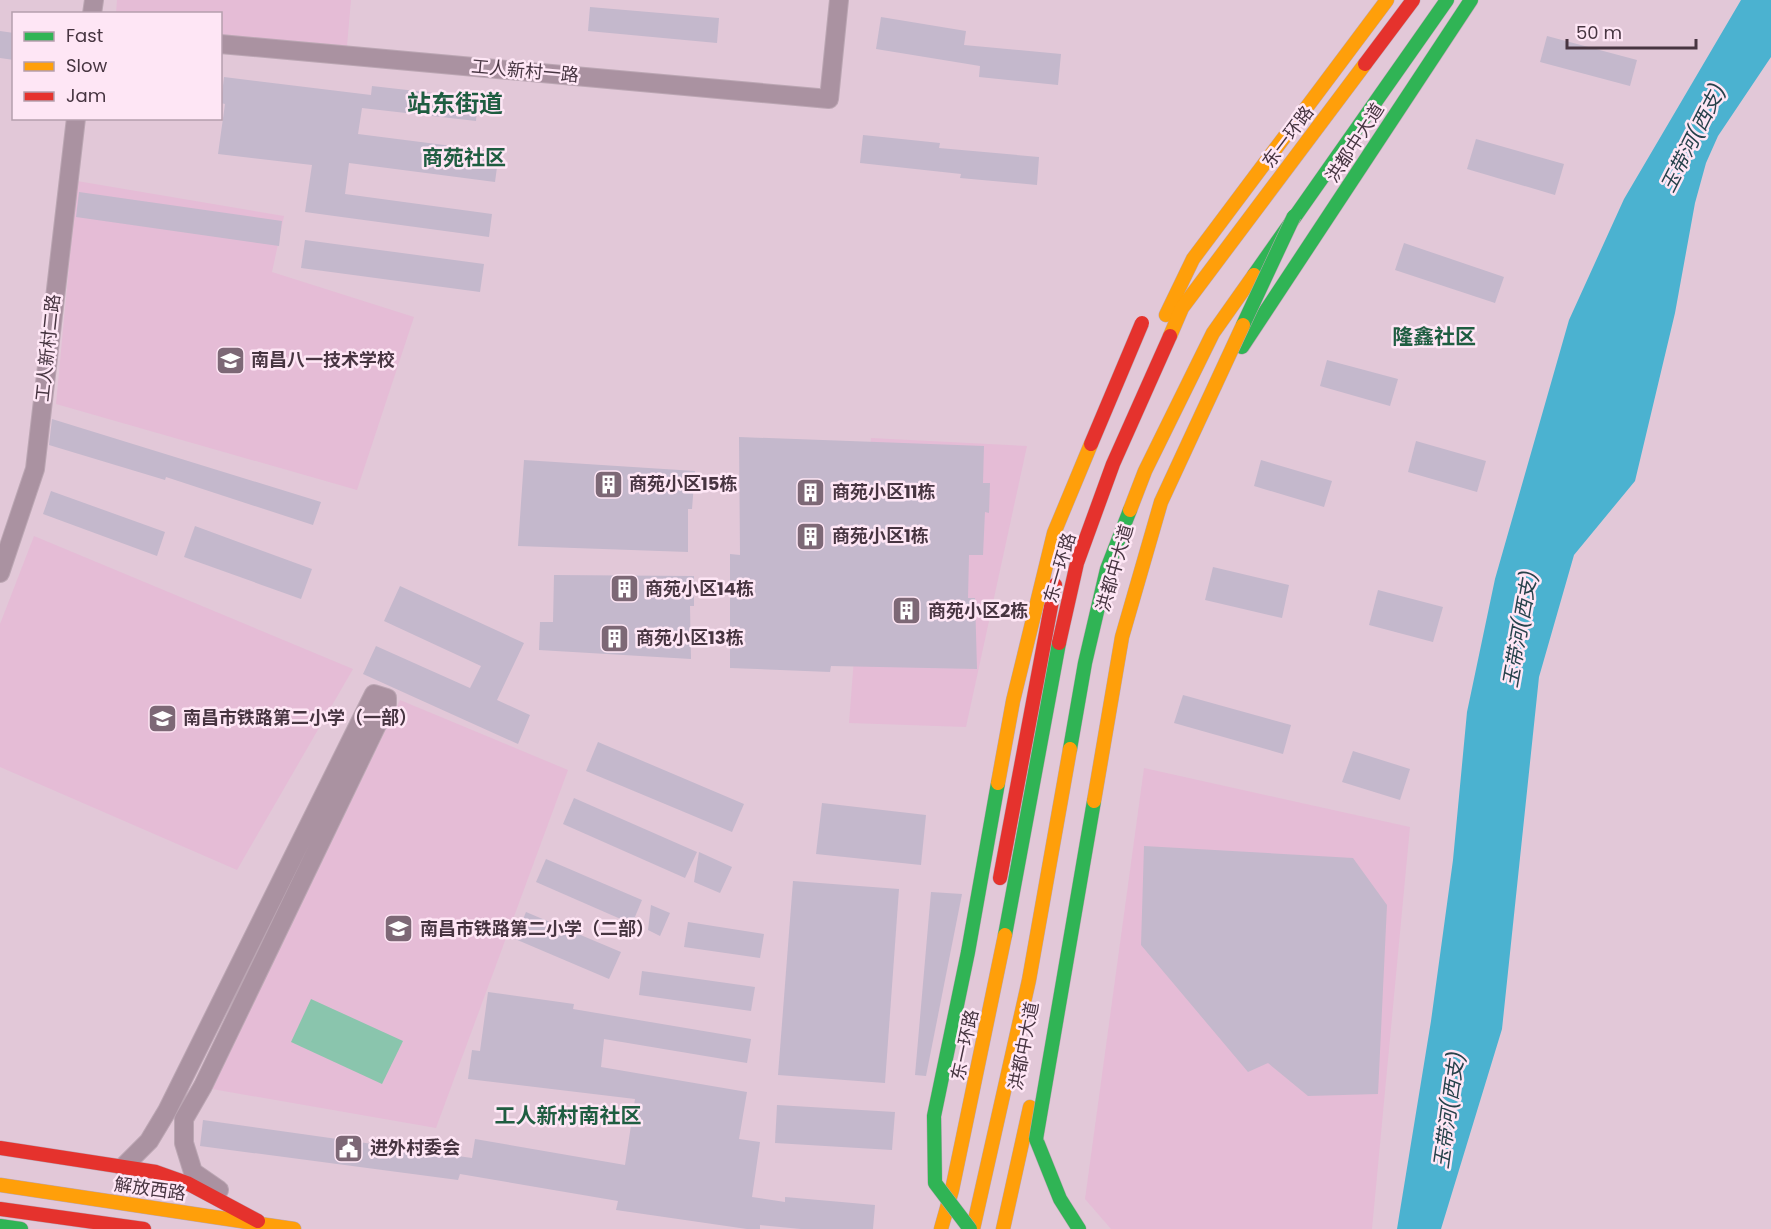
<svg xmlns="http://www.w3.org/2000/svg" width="1771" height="1229" font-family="Poppins,'Noto Sans SC',sans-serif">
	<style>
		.built { fill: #e5bcd6 }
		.green { fill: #8ac5ad }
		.water { fill: #4bb2d0 }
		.building { fill: #c4b8cc }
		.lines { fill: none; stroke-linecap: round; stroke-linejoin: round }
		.street-casing { stroke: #bba6b3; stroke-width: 20 }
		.fast-casing { stroke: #bba6b3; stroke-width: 15 }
		.slow-casing { stroke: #bba6b3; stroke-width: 15 }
		.jam-casing { stroke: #bba6b3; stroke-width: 15 }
		.street { stroke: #aa92a1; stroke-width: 18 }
		.fast { stroke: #30b455; stroke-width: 14 }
		.slow { stroke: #ff9f0a; stroke-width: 14 }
		.jam { stroke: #e5322d; stroke-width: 14 }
		.fast-bridge-casing { stroke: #bba6b3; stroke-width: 15; stroke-linecap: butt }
		.slow-bridge-casing { stroke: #bba6b3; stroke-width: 15; stroke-linecap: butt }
		.jam-bridge-casing { stroke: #bba6b3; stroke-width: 15; stroke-linecap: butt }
		.fast-bridge { stroke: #30b455; stroke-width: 14 }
		.slow-bridge { stroke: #ff9f0a; stroke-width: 14 }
		.jam-bridge { stroke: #e5322d; stroke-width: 14 }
		.labels { text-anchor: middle; stroke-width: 5; stroke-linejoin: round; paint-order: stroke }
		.street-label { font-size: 18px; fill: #473541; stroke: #fee6f5 }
		.poi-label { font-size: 18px; font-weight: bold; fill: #473541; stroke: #fee6f5; text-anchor: start }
		.water-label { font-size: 20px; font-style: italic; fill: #26424b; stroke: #fee6f5 }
		.quarter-label { font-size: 21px; font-weight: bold; fill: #1f5d41; stroke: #fee6f5 }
		.district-label { font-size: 24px; font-weight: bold; fill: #1f5d41; stroke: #fee6f5 }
	</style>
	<rect width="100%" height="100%" fill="#e2c8d8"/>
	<g class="built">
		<polygon points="117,0 351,0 347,46 221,35 220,14 116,14"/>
		<polygon points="77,181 284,216 272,272 414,317 357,490 56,404"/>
		<polygon points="871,438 1027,446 966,727 849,723"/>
		<polygon points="34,536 353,669 237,870 0,767 0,624"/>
		<polygon points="400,700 568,770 436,1128 212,1089"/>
		<polygon points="1144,768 1410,827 1372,1229 1111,1229 1085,1199"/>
	</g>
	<polygon class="green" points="311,999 403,1041 382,1084 291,1042"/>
	<polygon class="water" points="1741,0 1771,0 1771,57 1718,136 1706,163 1695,203 1675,313 1635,481 1574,555 1539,677 1502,1029 1441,1229 1397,1229 1431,1021 1453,860 1467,712 1495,579 1569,320 1624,199"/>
	<g class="building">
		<polygon points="590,7 719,18 717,43 588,31"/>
		<polygon points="881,17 966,31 964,45 1061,54 1058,85 979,77 980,66 876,49"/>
		<polygon points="0,31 14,33 14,60 0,58"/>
		<polygon points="1547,36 1637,60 1630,86 1540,62"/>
		<polygon points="224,77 371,95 372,86 478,98 476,121 362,108 358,134 499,152 495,182 349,163 345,194 492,214 489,237 305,212 312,165 218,154 225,104 221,103"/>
		<polygon points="863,135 940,143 939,148 1039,157 1037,185 960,178 961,174 860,163"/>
		<polygon points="1476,139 1564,164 1555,195 1467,169"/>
		<polygon points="79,192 282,221 279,246 76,217"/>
		<polygon points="305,240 484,264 480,292 301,268"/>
		<polygon points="1404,243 1504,277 1495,303 1395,270"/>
		<polygon points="1327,360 1398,379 1390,406 1320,386"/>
		<polygon points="52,419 321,502 313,525 166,477 165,480 49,445"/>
		<polygon points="739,437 984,446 983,483 990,483 989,513 985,512 983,555 969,555 968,598 975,598 977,669 831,666 830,672 730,668 730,554 740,555"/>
		<polygon points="1416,441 1486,461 1477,492 1408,472"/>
		<polygon points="524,460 695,471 692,509 688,509 688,552 518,546"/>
		<polygon points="1261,460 1332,481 1324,507 1254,486"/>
		<polygon points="51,491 165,532 157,556 43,514"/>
		<polygon points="195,526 312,569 301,599 184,557"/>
		<polygon points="1213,567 1289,585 1282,618 1205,600"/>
		<polygon points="554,575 694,576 694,606 690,606 691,659 539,650 540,622 553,622"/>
		<polygon points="400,586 524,643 497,700 530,715 518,744 363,674 376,646 470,688 481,666 384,621"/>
		<polygon points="1378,590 1443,607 1433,642 1369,625"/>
		<polygon points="1183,695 1291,725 1283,754 1174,723"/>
		<polygon points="598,742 744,804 732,832 586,771"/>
		<polygon points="1353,751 1410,769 1400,800 1342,782"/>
		<polygon points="574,798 697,852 685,878 563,824"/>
		<polygon points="822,803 926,815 921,865 816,854"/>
		<polygon points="1144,846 1353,858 1387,905 1378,1094 1308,1096 1268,1063 1248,1072 1141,945"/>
		<polygon points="699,852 732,867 720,893 694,882"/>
		<polygon points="546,859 642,900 632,924 536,882"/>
		<polygon points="793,881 899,889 885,1083 778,1075"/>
		<polygon points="931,892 962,894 926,1076 915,1075"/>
		<polygon points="651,905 670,913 660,936 648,930"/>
		<polygon points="526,912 621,952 609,979 515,939"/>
		<polygon points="688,922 764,934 760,958 684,947"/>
		<polygon points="642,971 755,987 751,1011 639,995"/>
		<polygon points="488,992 574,1004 573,1009 751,1039 747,1063 604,1039 601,1067 747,1092 739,1139 760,1142 752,1197 785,1202 785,1197 875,1205 873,1229 801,1229 760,1225 760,1229 747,1229 616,1210 618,1201 460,1174 458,1180 200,1146 203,1120 472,1158 475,1139 625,1165 635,1099 468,1079 472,1050 480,1051"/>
		<polygon points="777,1105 895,1112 892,1150 775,1143"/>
	</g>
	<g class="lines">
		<defs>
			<g id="street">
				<polyline points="92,14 94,0"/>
				<polyline points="220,44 829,99 839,0"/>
				<polyline points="0,573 35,469 76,118"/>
				<polyline points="123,1167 149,1141 167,1111 374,694 387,698 387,704 203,1086 184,1119 184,1143 193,1172 219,1190"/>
			</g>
			<g id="fast">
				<polyline points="1254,275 1447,0"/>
				<polyline points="1242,347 1471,0"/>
				<polyline points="1070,749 1085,663 1107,569 1130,510"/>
				<polyline points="1005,935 1059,643"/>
				<polyline points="1036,1139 1060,1199 1079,1229"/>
				<polyline points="0,1226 21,1229"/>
			</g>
			<g id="slow">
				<polyline points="1166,315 1193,259 1387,0"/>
				<polyline points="1170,336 1182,308 1365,64"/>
				<polyline points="1130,510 1145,471 1213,333 1254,275"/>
				<polyline points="0,1185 294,1229"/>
				<polyline points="941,1229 952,1190 1005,935"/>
				<polyline points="973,1229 1029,980 1070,749"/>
				<polyline points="1003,1229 1030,1107"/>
			</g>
			<g id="jam">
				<polyline points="1365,64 1413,0"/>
				<polyline points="1059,643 1077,563 1113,464 1170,336"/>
				<polyline points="1000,878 1055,585"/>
				<polyline points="0,1148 156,1172 187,1183 258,1221"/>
				<polyline points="0,1209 144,1229"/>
			</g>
		</defs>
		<use href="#street" class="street-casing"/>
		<use href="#fast" class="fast-casing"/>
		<use href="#slow" class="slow-casing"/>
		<use href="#jam" class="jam-casing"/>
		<use href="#street" class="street"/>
		<use href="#fast" class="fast"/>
		<use href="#slow" class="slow"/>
		<use href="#jam" class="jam"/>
		<defs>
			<g id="fast-bridge">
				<polyline points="1243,325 1294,216"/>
				<polyline points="1036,1139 1094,801"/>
				<polyline points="970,1229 935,1183 934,1116 968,952 998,783"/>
			</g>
			<g id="slow-bridge">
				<polyline points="998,783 1013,701 1054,533 1091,444"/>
				<polyline points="1094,801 1122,637 1161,502 1243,325"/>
			</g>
			<polyline id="jam-bridge" points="1091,444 1142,323"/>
		</defs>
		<use href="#fast-bridge" class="fast-bridge-casing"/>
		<use href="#slow-bridge" class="slow-bridge-casing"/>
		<use href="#jam-bridge" class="jam-bridge-casing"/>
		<use href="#fast-bridge" class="fast-bridge"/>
		<use href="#slow-bridge" class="slow-bridge"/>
		<use href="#jam-bridge" class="jam-bridge"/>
	</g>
	<defs>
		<symbol id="school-square" viewBox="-11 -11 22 22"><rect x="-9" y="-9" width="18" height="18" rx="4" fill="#7d6876" stroke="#fee6f5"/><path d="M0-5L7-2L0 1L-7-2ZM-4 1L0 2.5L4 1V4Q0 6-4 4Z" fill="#fff"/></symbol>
		<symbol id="building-square" viewBox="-11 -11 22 22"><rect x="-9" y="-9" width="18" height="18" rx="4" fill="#7d6876" stroke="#fee6f5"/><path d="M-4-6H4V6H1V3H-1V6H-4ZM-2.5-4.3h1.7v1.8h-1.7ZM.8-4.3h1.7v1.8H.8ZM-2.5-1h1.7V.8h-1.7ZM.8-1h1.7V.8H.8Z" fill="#fff"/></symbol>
		<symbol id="civic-square" viewBox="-11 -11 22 22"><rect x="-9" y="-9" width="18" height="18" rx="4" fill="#7d6876" stroke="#fee6f5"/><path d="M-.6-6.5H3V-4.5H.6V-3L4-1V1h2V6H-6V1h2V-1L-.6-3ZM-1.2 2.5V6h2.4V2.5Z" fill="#fff"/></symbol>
	</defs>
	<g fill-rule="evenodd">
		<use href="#school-square" x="214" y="344" width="33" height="33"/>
		<use href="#building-square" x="592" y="468" width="33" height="33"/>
		<use href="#building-square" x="794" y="476" width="33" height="33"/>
		<use href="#building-square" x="794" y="520" width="33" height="33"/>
		<use href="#building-square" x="608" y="572" width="33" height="33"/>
		<use href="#building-square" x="890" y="594" width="33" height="33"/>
		<use href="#building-square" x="598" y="622" width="33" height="33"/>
		<use href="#school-square" x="146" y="702" width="33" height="33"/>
		<use href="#school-square" x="382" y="912" width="33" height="33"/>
		<use href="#civic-square" x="332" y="1132" width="33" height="33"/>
	</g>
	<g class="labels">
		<g class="street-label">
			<text transform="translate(525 71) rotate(5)" y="6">工人新村一路</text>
			<text transform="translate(1288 137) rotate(-53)" y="6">东一环路</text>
			<text transform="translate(1355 143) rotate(-57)" y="6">洪都中大道</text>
			<text transform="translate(48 348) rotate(-84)" y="6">工人新村二路</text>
			<text transform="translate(1060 568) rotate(-74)" y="6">东一环路</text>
			<text transform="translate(1115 568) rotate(-74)" y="6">洪都中大道</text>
			<text transform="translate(965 1045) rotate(-78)" y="6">东一环路</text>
			<text transform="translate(1024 1046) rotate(-79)" y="6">洪都中大道</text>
			<text transform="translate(150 1189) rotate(8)" y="6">解放西路</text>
		</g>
		<g class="poi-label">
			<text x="251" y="366">南昌八一技术学校</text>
			<text x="629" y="490">商苑小区15栋</text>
			<text x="832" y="498">商苑小区11栋</text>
			<text x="832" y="542">商苑小区1栋</text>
			<text x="645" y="595">商苑小区14栋</text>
			<text x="928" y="617">商苑小区2栋</text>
			<text x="636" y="644">商苑小区13栋</text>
			<text x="183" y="724">南昌市铁路第二小学（一部）</text>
			<text x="420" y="935">南昌市铁路第二小学（二部）</text>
			<text x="370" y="1154">进外村委会</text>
		</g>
		<g class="water-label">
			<text transform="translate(1693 138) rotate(-63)" y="7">玉带河(西支)</text>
			<text transform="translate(1520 629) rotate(-80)" y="7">玉带河(西支)</text>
			<text transform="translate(1449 1110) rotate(-82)" y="7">玉带河(西支)</text>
		</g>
		<g class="quarter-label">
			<text x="464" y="165">商苑社区</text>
			<text x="1434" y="344">隆鑫社区</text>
			<text x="568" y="1123">工人新村南社区</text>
		</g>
		<g class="district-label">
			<text x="455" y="112">站东街道</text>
		</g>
	</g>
	<rect x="12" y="12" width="210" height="108" fill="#fee6f5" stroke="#b59fad" stroke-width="1.5"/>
	<rect x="24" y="32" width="30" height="9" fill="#30b455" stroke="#b59fad" stroke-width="1.5"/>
	<text x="66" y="42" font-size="18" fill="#473541">Fast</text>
	<rect x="24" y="62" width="30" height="9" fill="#ff9f0a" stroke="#b59fad" stroke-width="1.5"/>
	<text x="66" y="72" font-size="18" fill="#473541">Slow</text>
	<rect x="24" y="92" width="30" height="9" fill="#e5322d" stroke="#b59fad" stroke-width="1.5"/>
	<text x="66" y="102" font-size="18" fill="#473541">Jam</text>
	<path d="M1567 39v9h129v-9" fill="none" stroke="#473541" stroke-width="3"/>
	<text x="1576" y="39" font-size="18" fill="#473541" stroke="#fee6f5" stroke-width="4.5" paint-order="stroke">50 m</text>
</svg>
